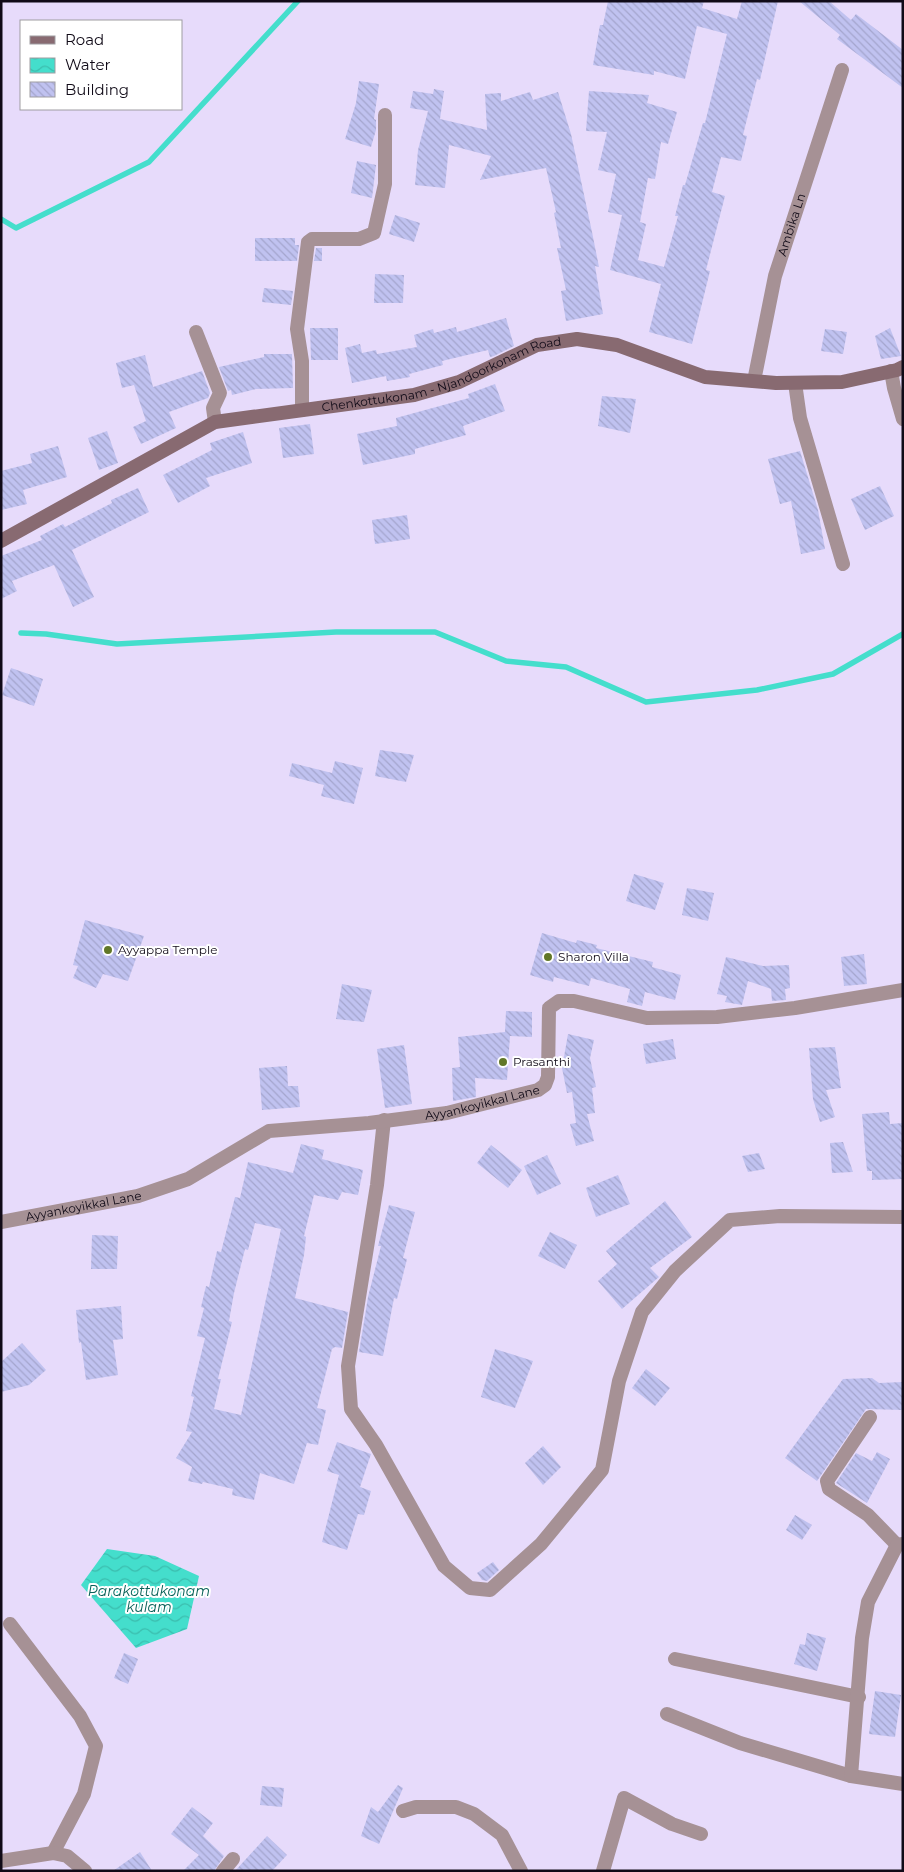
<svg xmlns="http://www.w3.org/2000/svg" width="904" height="1872" font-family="Montserrat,sans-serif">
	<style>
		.water { fill: url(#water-waves) }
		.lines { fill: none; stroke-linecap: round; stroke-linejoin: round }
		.stream { stroke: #44decc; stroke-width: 5.5 }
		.building { fill: url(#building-back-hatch); fill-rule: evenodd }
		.minor { stroke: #a69195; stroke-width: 14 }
		.secondary { stroke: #886a71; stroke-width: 14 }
		.poi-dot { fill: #617728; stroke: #fff; stroke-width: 2 }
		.labels { text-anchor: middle; stroke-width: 4; stroke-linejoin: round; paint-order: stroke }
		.street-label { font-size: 12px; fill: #100a17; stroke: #fff }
		.poi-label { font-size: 12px; fill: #100a17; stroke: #fff; text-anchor: start }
		.water-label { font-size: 14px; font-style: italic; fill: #096158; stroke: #fff }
	</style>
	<defs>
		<pattern id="water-waves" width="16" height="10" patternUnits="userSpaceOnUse" patternTransform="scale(1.25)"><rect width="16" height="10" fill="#44decc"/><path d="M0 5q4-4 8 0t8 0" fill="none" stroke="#3bbdae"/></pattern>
		<pattern id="building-back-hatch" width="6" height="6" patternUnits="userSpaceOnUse" patternTransform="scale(1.25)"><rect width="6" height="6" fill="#c0c2f0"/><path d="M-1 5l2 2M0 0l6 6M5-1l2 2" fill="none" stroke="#a4a5cd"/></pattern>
	</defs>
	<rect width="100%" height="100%" fill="#e7dbfb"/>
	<polygon class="water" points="107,1549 155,1556 199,1576 187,1629 136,1648 81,1585"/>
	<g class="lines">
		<g class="stream">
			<polyline points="1,219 16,228 149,162 298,1"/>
			<polyline points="21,633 46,634 117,644 336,632 435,632 506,661 566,667 646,702 757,690 833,674 903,634"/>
		</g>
	</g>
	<g class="building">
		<polygon points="608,1 704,1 702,8 737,19 742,1 778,1 760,80 757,79 743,135 747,136 741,161 721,157 712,192 725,196 706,270 710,271 692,344 649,332 661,284 610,270 622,215 608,212 616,174 598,170 607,132 586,131 589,91 649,95 647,103 677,112 668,144 661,142 655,179 648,178 640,222 646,224 638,260 664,267 678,216 675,216 683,185 685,185 703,123 705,123 727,34 697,26 685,79 654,71 654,75 593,65 600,25 603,25"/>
		<polygon points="799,1 829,1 851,20 856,14 903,50 903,88 837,39 840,35"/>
		<polygon points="359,81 379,84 374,119 376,120 376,130 371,147 345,139 356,103"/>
		<polygon points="434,89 444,91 440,119 487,130 485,94 501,93 501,101 530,92 533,100 558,92 571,134 592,232 599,267 595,266 603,314 566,321 561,291 566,290 557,248 561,248 554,213 556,212 546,168 480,180 491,156 449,145 445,188 415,185 418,150 428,111 410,108 413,91 433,94"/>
		<polygon points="357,161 376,165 372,198 351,193"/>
		<polygon points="395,215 420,223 414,242 389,234"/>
		<polygon points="255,238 295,238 295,245 299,245 297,261 255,261"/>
		<polygon points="316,248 322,248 322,261 314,261"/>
		<polygon points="375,274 404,275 403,303 374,303"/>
		<polygon points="264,288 293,291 291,305 262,302"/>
		<polygon points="506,318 514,346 494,356 490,357 488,350 442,361 443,365 409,374 410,377 387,381 386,376 352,383 345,348 360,344 362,353 376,350 377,354 417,347 414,335 433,329 434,333 456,327 457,332"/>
		<polygon points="310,328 338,328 338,360 311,360"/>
		<polygon points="890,328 901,356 881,359 875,336"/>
		<polygon points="825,329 847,332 843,354 821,351"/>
		<polygon points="264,354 292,354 293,388 256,389 232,395 231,390 228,391 219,367 264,357"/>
		<polygon points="145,355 153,387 202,371 210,393 208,398 169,412 176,428 141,444 133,427 146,421 134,385 122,388 116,363"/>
		<polygon points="495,384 505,411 463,426 466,435 415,449 415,454 363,465 357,434 397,426 396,418 469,398 468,394"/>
		<polygon points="602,396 636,399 630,433 598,426"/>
		<polygon points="310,424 314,454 283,458 279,428"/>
		<polygon points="107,431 118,463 99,470 88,438"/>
		<polygon points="243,432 252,463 206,478 210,486 178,503 163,475 212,450 210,443"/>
		<polygon points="58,446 67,477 23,490 27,504 1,510 1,471 32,463 30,454"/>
		<polygon points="800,451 818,510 825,549 801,554 791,501 780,504 768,459"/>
		<polygon points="880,486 894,516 865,530 851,499"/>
		<polygon points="138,488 149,512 72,550 94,597 73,607 54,565 12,581 17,591 1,599 1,556 42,540 40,536 63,524 65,527 112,503 111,500"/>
		<polygon points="407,515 410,539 375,544 372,520"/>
		<polygon points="11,668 43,679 34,706 2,695"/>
		<polygon points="380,750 414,755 406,782 375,776"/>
		<polygon points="335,761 363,768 354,804 321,796 324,785 289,776 292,763 332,773"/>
		<polygon points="634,874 664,883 655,910 626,901"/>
		<polygon points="687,888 714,893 708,921 682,915"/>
		<polygon points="85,920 144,936 128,981 103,974 96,988 73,978 78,966 73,965"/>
		<polygon points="542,933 576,943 577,940 597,945 596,948 653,962 652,967 681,975 675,1000 645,992 642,1006 627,1002 630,989 591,978 589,986 554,977 553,982 530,975"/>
		<polygon points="864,954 867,984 844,986 841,957"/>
		<polygon points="726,957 763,966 789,965 790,988 785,989 786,1000 772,1001 771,989 748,981 742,1005 725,1002 727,996 717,994"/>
		<polygon points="342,984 372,990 364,1022 336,1019"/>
		<polygon points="506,1011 532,1012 532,1037 510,1036 507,1080 475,1078 476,1097 453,1101 452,1068 460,1067 458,1037 505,1032"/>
		<polygon points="568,1034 594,1040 590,1058 596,1087 592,1088 595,1113 587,1114 594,1141 576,1146 570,1124 576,1123 572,1092 567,1093 562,1068"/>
		<polygon points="673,1039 676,1059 646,1064 643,1044"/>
		<polygon points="404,1045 412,1104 385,1108 377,1049"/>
		<polygon points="835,1047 841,1088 826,1090 835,1117 820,1122 813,1099 809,1048"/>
		<polygon points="287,1066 288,1086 298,1086 300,1107 262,1110 259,1068"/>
		<polygon points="889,1112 890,1124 903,1123 903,1179 872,1180 872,1171 867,1171 862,1114"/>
		<polygon points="843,1142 853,1172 832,1173 830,1143"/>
		<path d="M 301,1144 L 324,1150 L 322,1159 L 363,1170 L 358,1195 L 342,1192 L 338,1200 L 314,1195 L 304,1236 L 306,1237 L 304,1255 L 295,1298 L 348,1312 L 342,1348 L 335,1347 L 332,1349 L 317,1408 L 326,1410 L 318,1445 L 307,1443 L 294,1484 L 260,1473 L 254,1500 L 232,1495 L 233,1489 L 203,1482 L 202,1484 L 188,1481 L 192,1467 L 176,1458 L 192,1432 L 186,1431 L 194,1397 L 191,1396 L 205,1338 L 197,1336 L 204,1308 L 201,1307 L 206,1286 L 209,1287 L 217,1251 L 221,1252 L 235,1197 L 240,1198 L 248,1162 L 293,1173 ZM 255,1223 L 281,1229 L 241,1415 L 214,1409 L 221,1379 L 218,1379 L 232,1322 L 229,1321 L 234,1293 L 245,1249 L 248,1250 Z"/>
		<polygon points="491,1145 522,1170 508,1188 477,1163"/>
		<polygon points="759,1153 765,1169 748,1172 742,1156"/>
		<polygon points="547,1155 561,1184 537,1195 524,1166"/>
		<polygon points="618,1175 630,1204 596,1217 586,1188"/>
		<polygon points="665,1201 692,1237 650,1268 659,1277 622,1309 598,1281 617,1264 606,1251"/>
		<polygon points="389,1205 415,1212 403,1258 407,1259 397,1299 394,1298 383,1356 359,1352 368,1297 381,1246 378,1246"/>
		<polygon points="550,1232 577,1245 565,1269 538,1256"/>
		<polygon points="92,1235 118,1236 117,1269 91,1269"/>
		<polygon points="121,1306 123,1339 113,1340 118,1375 86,1380 81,1342 79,1343 76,1310"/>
		<polygon points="22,1343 46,1370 29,1385 1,1392 1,1362"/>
		<polygon points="495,1349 533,1361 515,1408 481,1397"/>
		<polygon points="646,1369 670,1388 655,1406 632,1388"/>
		<polygon points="872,1378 879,1383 903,1382 903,1410 866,1409 817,1481 785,1458 843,1379"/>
		<polygon points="337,1442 371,1454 360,1487 371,1491 364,1515 358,1514 347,1550 322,1542 339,1475 327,1471"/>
		<polygon points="543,1446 561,1467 543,1485 525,1463"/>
		<polygon points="877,1452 890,1459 867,1503 836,1483 856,1453 872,1461"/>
		<polygon points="795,1515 812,1525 802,1540 786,1530"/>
		<polygon points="493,1562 499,1570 487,1581 482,1580 477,1573"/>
		<polygon points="807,1633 826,1638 817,1671 794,1664 800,1644 805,1645"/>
		<polygon points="124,1653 138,1659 128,1684 114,1678"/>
		<polygon points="875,1691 901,1695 895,1737 869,1734"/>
		<polygon points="398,1785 403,1788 379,1844 361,1836 371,1807 378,1812"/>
		<polygon points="262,1786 284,1788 282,1807 260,1805"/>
		<polygon points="192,1807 213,1823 203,1836 224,1856 214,1871 183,1871 199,1855 171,1834"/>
		<polygon points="267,1836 287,1855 272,1871 235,1871"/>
		<polygon points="140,1852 152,1871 113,1871"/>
	</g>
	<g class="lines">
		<g class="minor">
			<polyline points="196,332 220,393 213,408 215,422"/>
			<polyline points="891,371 894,388 903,419"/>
			<path id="s1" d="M 754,381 L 775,276 L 842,70"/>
			<polyline points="795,383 800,418 843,564"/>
			<polyline points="302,410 302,361 297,329 308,242 312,239 359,239 374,233 385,184 385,115"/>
			<polyline points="384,1120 377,1185 348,1366 351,1409 376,1445 444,1566 470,1588 490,1590 541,1544 602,1470 619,1381 642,1312 675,1271 730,1220 780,1216 903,1217"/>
			<path id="s2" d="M 1,1222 L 138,1196 L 188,1179 L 269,1131 L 369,1123 L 447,1113 L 538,1090 L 545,1085 L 548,1077 L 549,1008 L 559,1001 L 574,1001 L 647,1018 L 717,1017 L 795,1008 L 903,990"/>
			<polyline points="870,1417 827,1481 829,1489 868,1515 897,1545"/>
			<polyline points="10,1624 80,1716 96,1746 84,1794 53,1853"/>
			<polyline points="675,1659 859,1697"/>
			<polyline points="667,1714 740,1743 851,1776 903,1784"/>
			<polyline points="851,1776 862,1638 868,1602 897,1545 903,1544"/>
			<polyline points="403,1811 416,1807 456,1807 474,1814 502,1835 521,1871"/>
			<polyline points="1,1861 53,1853 67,1856 85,1871"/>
			<polyline points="223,1871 233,1859"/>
			<polyline points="603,1871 624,1798 672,1824 701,1834"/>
		</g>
		<path class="secondary" id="s3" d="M 1,541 L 215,422 L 414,395 L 459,382 L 537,345 L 577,339 L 617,345 L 705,377 L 776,383 L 842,382 L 897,370 L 903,367"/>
	</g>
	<g class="poi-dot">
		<circle cx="108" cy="950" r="5"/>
		<circle cx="548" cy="957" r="5"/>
		<circle cx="503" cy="1062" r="5"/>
	</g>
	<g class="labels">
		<g class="street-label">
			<text dy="4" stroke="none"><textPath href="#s1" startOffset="161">Ambika Ln</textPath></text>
			<text dy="4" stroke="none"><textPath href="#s3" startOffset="478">Chenkottukonam - Njandoorkonam Road</textPath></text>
			<text dy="4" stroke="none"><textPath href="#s2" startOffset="502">Ayyankoyikkal Lane</textPath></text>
			<text dy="4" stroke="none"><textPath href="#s2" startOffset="84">Ayyankoyikkal Lane</textPath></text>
		</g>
		<g class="poi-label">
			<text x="118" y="954">Ayyappa Temple</text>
			<text x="558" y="961">Sharon Villa</text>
			<text x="513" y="1066">Prasanthi</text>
		</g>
		<g class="water-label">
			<text x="149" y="1596">Parakottukonam<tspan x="149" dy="16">kulam</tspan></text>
		</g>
	</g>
	<rect width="904" height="1872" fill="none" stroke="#100a17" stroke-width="5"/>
	<rect x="20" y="20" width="162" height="90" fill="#ffffff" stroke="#9f9da2"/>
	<rect x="30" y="36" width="25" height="8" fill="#886a71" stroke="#9f9da2"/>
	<text x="65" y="45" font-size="15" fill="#100a17">Road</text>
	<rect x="30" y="58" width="25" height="15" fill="url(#water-waves)" stroke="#9f9da2"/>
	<text x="65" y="70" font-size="15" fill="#100a17">Water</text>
	<rect x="30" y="82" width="25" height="15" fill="url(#building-back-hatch)" stroke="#9f9da2"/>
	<text x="65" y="95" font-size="15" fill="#100a17">Building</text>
</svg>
